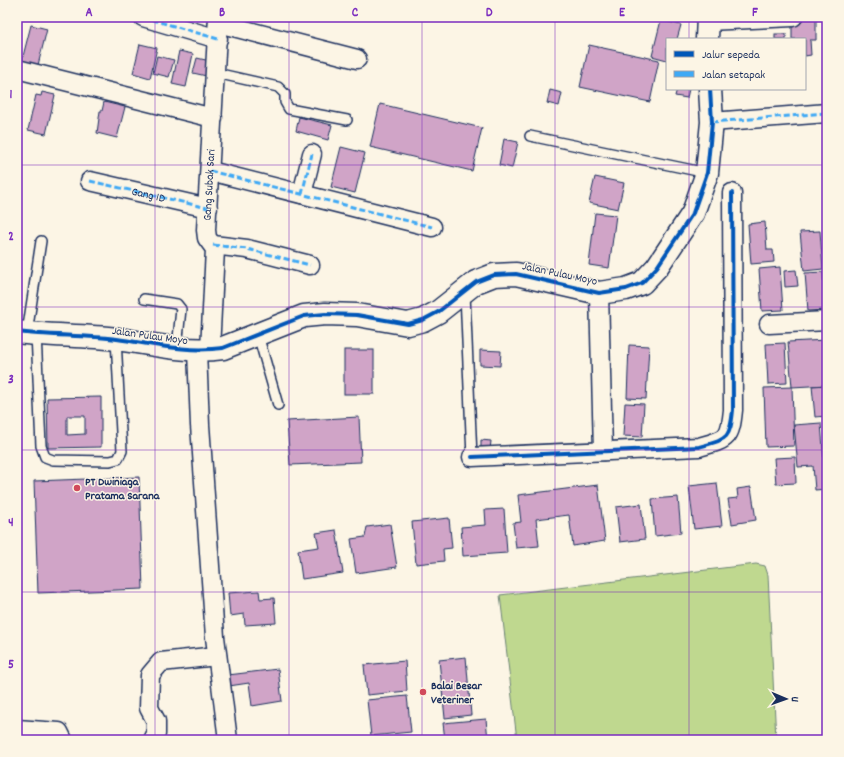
<svg xmlns="http://www.w3.org/2000/svg" width="844" height="757" font-family="Dekko,sans-serif">
	<style>
		.green { fill: #bfd88f; stroke: #6d8476 }
		.building { fill: #d0a4c7; stroke: #1b2f5e; fill-rule: evenodd }
		.lines { fill: none; stroke-linecap: round; stroke-linejoin: round }
		.service-casing { stroke: #1b2f5e; stroke-width: 12 }
		.minor-casing { stroke: #1b2f5e; stroke-width: 21 }
		.tertiary-casing { stroke: #1b2f5e; stroke-width: 25 }
		.service { stroke: #fcf5e5; stroke-width: 9 }
		.minor { stroke: #fcf5e5; stroke-width: 18 }
		.tertiary { stroke: #fcf5e5; stroke-width: 22 }
		.quiet { stroke: #3fa9f5; stroke-width: 3; stroke-dasharray: 6 3; stroke-linecap: butt }
		.cycleway-casing { stroke: #fcf5e5; stroke-width: 6 }
		.cycleway { stroke: #0057b8; stroke-width: 4 }
		.grid { fill: none; stroke: #7b2cbf; stroke-width: 1; stroke-opacity: 0.55 }
		.poi-dot { fill: #d1495b; stroke: #fcf5e5; stroke-width: 1.5 }
		.labels { text-anchor: middle; stroke-width: 3; stroke-linejoin: round; paint-order: stroke }
		.street-label { font-size: 12px; fill: #1b2f5e; stroke: #fcf5e5 }
		.poi-label { font-size: 12px; font-weight: bold; fill: #1b2f5e; stroke: #fcf5e5; text-anchor: start }
		.neatline { fill: none; stroke: #7b2cbf; stroke-width: 1.5 }
		.grid-label { font-size: 13px; text-anchor: middle; font-weight: bold; fill: #7b2cbf }
	</style>
	<rect width="100%" height="100%" fill="#fcf5e5"/>
	<filter id="ink" filterUnits="userSpaceOnUse"><feTurbulence type="fractalNoise" baseFrequency=".025" numOctaves="2"/><feDisplacementMap in="SourceGraphic" scale="8" xChannelSelector="R" yChannelSelector="G"/><feConvolveMatrix kernelMatrix="1 2 1 2 8 2 1 2 1" color-interpolation-filters="sRGB"/></filter>
	<g filter="url(#ink)">
		<polygon class="green" points="756,564 765,566 768,575 776,740 517,740 500,595"/>
		<g class="building">
			<polygon points="816,18 816,40 810,40 811,55 805,56 805,39 792,39 792,19"/>
			<polygon points="661,20 681,25 677,39 667,39 667,60 652,56"/>
			<polygon points="31,25 47,29 37,69 21,64"/>
			<rect x="775" y="34" width="11" height="5"/>
			<polygon points="140,44 157,48 150,78 133,73"/>
			<polygon points="589,45 659,60 650,102 580,87"/>
			<polygon points="179,51 193,54 186,87 172,84"/>
			<polygon points="157,56 174,60 169,77 153,73"/>
			<polygon points="197,58 214,62 211,77 193,73"/>
			<polygon points="677,89 689,89 687,98 675,96"/>
			<polygon points="550,90 562,93 559,106 547,103"/>
			<polygon points="42,92 55,95 46,134 28,130 36,95 41,96"/>
			<polygon points="104,102 125,107 117,138 97,133 100,111 102,111"/>
			<polygon points="380,104 482,128 472,171 370,147"/>
			<polygon points="299,117 332,125 328,140 296,131"/>
			<polygon points="504,139 518,142 512,168 499,165"/>
			<polygon points="341,147 365,153 355,193 331,187"/>
			<polygon points="595,177 624,183 618,209 589,203"/>
			<polygon points="595,213 616,215 609,268 589,265"/>
			<polygon points="765,222 767,250 773,250 774,262 751,264 748,224"/>
			<polygon points="820,231 823,269 804,271 800,232"/>
			<polygon points="780,267 783,310 762,311 759,269"/>
			<polygon points="796,270 798,286 785,287 784,271"/>
			<polygon points="823,272 825,310 808,311 805,273"/>
			<polygon points="827,340 827,385 792,387 788,342"/>
			<polygon points="785,343 787,383 768,384 766,344"/>
			<polygon points="629,345 649,346 646,399 627,398"/>
			<rect x="344" y="350" width="30" height="44"/>
			<polygon points="480,350 501,351 500,366 480,365"/>
			<polygon points="827,385 827,416 815,417 812,386"/>
			<polygon points="792,387 794,446 766,447 764,388"/>
			<path d="M 101,397 L 101,447 L 48,448 L 47,398 ZM 67,416 L 85,416 L 85,434 L 67,435 Z"/>
			<polygon points="625,403 644,404 642,437 623,436"/>
			<polygon points="359,417 361,462 290,465 287,421"/>
			<polygon points="821,423 824,461 827,461 827,489 815,490 813,466 798,467 794,425"/>
			<polygon points="481,440 491,441 490,450 481,450"/>
			<polygon points="795,457 796,483 776,484 774,458"/>
			<polygon points="139,477 143,589 38,593 34,481"/>
			<polygon points="717,483 722,526 694,529 689,486"/>
			<polygon points="598,485 605,541 573,546 569,515 536,519 539,546 516,548 513,523 521,522 518,495"/>
			<polygon points="751,487 756,520 732,524 728,499 738,498 737,489"/>
			<polygon points="678,497 681,533 655,536 652,499"/>
			<polygon points="641,504 645,539 620,542 616,507"/>
			<polygon points="504,509 507,553 463,556 461,527 486,525 485,510"/>
			<polygon points="449,518 452,548 443,549 444,561 416,564 412,522"/>
			<polygon points="390,524 397,567 356,573 351,539 365,537 367,527"/>
			<polygon points="336,530 343,573 302,579 298,550 319,547 316,533"/>
			<polygon points="259,591 260,599 274,598 276,623 245,625 244,614 230,616 228,593"/>
			<polygon points="466,657 471,715 445,718 439,660"/>
			<polygon points="405,661 407,691 367,695 364,665"/>
			<polygon points="278,669 282,701 252,706 249,683 229,686 228,675"/>
			<polygon points="407,696 411,732 371,736 367,700"/>
			<polygon points="486,719 488,740 445,740 443,723"/>
		</g>
		<g class="lines">
			<defs>
				<g id="service">
					<polyline points="216,73 278,87 285,94 285,102 289,109 347,120"/>
					<polyline points="530,136 707,173"/>
					<polyline points="465,294 472,457"/>
					<polyline points="144,299 177,304 181,309 177,348"/>
					<polyline points="27,333 41,241"/>
					<polyline points="36,333 41,446 45,457 53,460 110,461 118,459 122,451 116,339"/>
					<polyline points="258,335 278,405"/>
				</g>
				<g id="minor">
					<polyline points="143,17 218,39"/>
					<polyline points="707,21 793,17"/>
					<polyline points="218,23 357,59"/>
					<polyline points="17,69 213,118"/>
					<polyline points="712,122 827,113"/>
					<polyline points="210,171 432,227"/>
					<polyline points="90,181 208,208"/>
					<polyline points="302,194 312,154"/>
					<polyline points="213,245 247,249 310,265"/>
					<polyline points="599,293 603,451"/>
					<polyline points="769,324 827,321"/>
					<path id="s1" d="M 210,350 L 215,249 L 207,238 L 206,230 L 218,17"/>
					<polyline points="197,351 200,425 215,637 228,740"/>
					<path d="M 472,457 L 699,447 C 727,439 730,440 733,410 L 732,193"/>
					<polyline points="17,729 59,732 63,740"/>
					<polyline points="153,740 156,734 156,721 149,708 150,675 161,662 217,656"/>
				</g>
				<g id="tertiary">
					<polyline points="707,39 708,17"/>
					<path d="M 17,332 C 50,336 84,335 117,339 C 153,344 186,353 223,348 L 304,316 L 325,314 L 357,315 L 408,324 L 423,320 L 438,312 L 476,282 L 494,275 L 516,274 L 599,293 L 626,289 L 642,283 L 657,267 L 693,213 L 707,173 L 712,122 L 710,89"/>
				</g>
			</defs>
			<use href="#service" class="service-casing"/>
			<use href="#minor" class="minor-casing"/>
			<use href="#tertiary" class="tertiary-casing"/>
			<use href="#service" class="service"/>
			<use href="#minor" class="minor"/>
			<use href="#tertiary" class="tertiary"/>
			<g class="quiet">
				<polyline points="143,17 218,39"/>
				<polyline points="712,122 827,113"/>
				<polyline points="210,171 432,227"/>
				<path id="s2" d="M 90,181 L 208,208"/>
				<polyline points="302,194 312,154"/>
				<polyline points="213,245 247,249 310,265"/>
			</g>
			<defs>
				<g id="cycleway">
					<path d="M 17,332 C 50,336 84,335 117,339 C 153,344 186,353 223,348 L 304,316 L 325,314 L 357,315 L 408,324 L 423,320 L 438,312 L 476,282 L 494,275 L 516,274 L 599,293 L 626,289 L 642,283 L 657,267 L 693,213 L 707,173 L 712,122 L 710,89"/>
					<path d="M 472,457 L 699,447 C 727,439 730,440 733,410 L 732,193"/>
				</g>
			</defs>
			<use href="#cycleway" class="cycleway-casing"/>
			<use href="#cycleway" class="cycleway"/>
		</g>
	</g>
	<path class="grid" d="M 155,17 L 155,740M 289,17 L 289,740M 422,17 L 422,740M 555,17 L 555,740M 689,17 L 689,39M 689,89 L 689,740M 17,165 L 827,165M 17,307 L 827,307M 17,450 L 827,450M 17,592 L 827,592"/>
	<g class="poi-dot">
		<circle cx="77" cy="488" r="4"/>
		<circle cx="423" cy="692" r="4"/>
	</g>
	<g class="labels">
		<g class="street-label">
			<text dy="4" stroke="none"><textPath href="#s1" startOffset="168">Gang Subak Sari</textPath></text>
			<text dy="4" stroke="none"><textPath href="#s2" startOffset="60">Gang 1D</textPath></text>
			<text transform="translate(560 273) rotate(12)" y="4">Jalan Pulau Moyo</text>
			<text transform="translate(150 335) rotate(8)" y="4">Jalan Pulau Moyo</text>
		</g>
		<g class="poi-label">
			<text x="85" y="485">PT Dwiniaga<tspan x="85" dy="14">Pratama Sarana</tspan></text>
			<text x="431" y="689">Balai Besar<tspan x="431" dy="14">Veteriner</tspan></text>
		</g>
	</g>
	<rect width="844" height="757" fill="none" stroke="#fcf5e5" stroke-width="44"/>
	<rect x="666" y="38" width="140" height="52" fill="#fcf5e5" stroke="#a2a6af"/>
	<rect x="674" y="51" width="20" height="6" fill="#0057b8" stroke="#a2a6af"/>
	<text x="702" y="58" font-size="12" fill="#1b2f5e">Jalur sepeda</text>
	<rect x="674" y="71" width="20" height="6" fill="#3fa9f5" stroke="#a2a6af"/>
	<text x="702" y="78" font-size="12" fill="#1b2f5e">Jalan setapak</text>
	<g transform="translate(786 699) rotate(92)" stroke="#fcf5e5" stroke-width="3" paint-order="stroke">
	<path d="M0-3L7 15L0 10L-7 15Z" fill="#1b2f5e"/>
	<text y="-6" font-size="11" font-weight="bold" text-anchor="middle" fill="#1b2f5e">U</text>
	</g>
	<rect x="22" y="22" width="800" height="713" class="neatline"/>
	<g class="grid-label">
		<text x="89" y="16">A</text>
		<text x="222" y="16">B</text>
		<text x="355" y="16">C</text>
		<text x="489" y="16">D</text>
		<text x="622" y="16">E</text>
		<text x="755" y="16">F</text>
		<text x="11" y="98">1</text>
		<text x="11" y="240">2</text>
		<text x="11" y="383">3</text>
		<text x="11" y="526">4</text>
		<text x="11" y="668">5</text>
	</g>
</svg>
